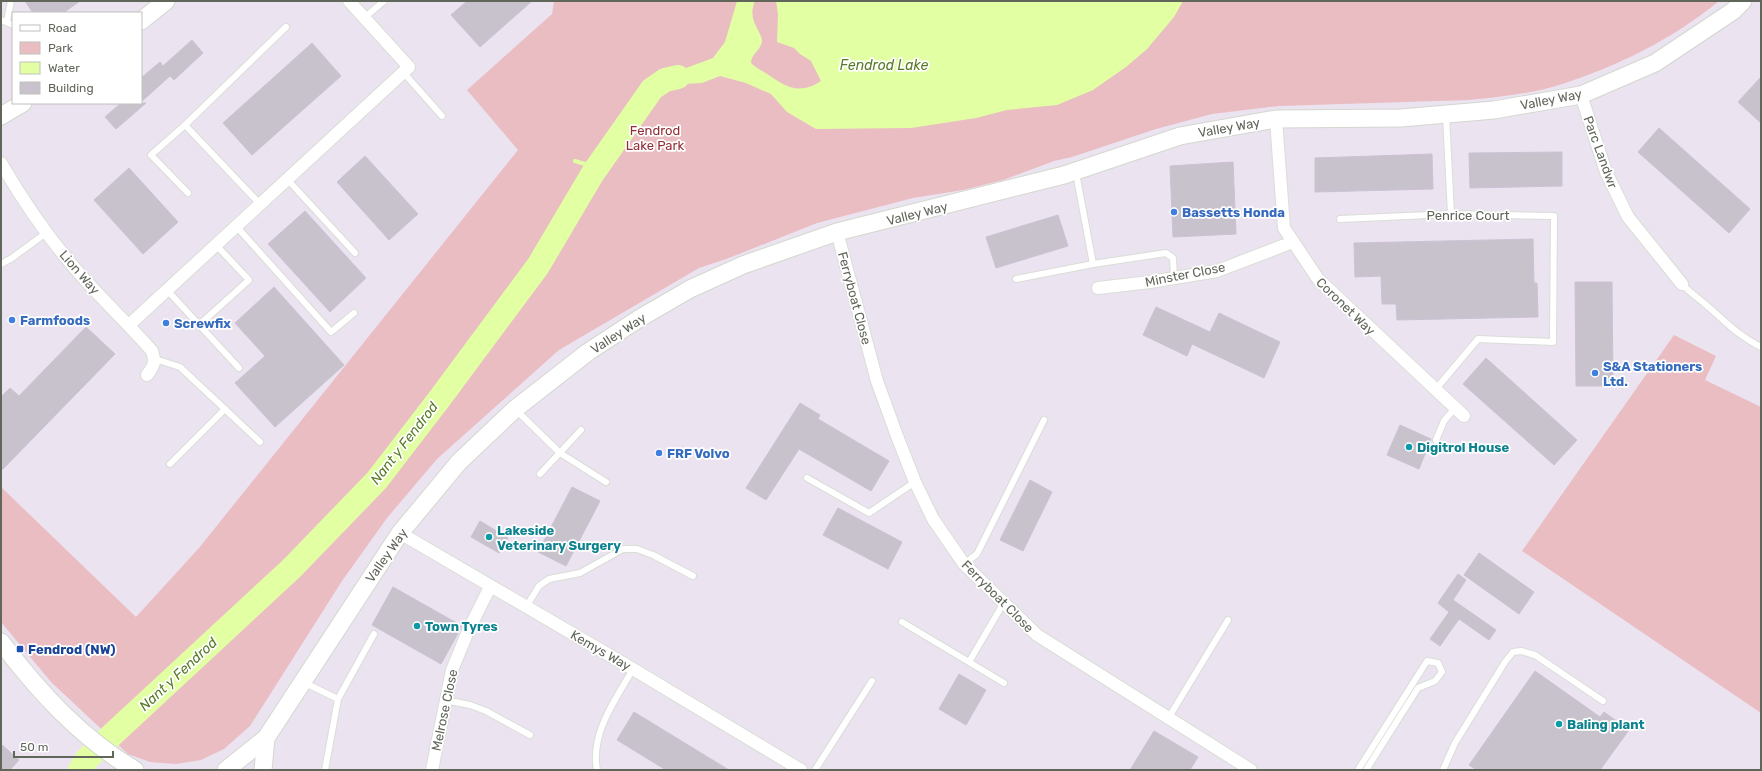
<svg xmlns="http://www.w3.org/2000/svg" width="1762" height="771" font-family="Rubik,sans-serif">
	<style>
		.green { fill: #eabdc2 }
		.water { fill: #e2ffa4 }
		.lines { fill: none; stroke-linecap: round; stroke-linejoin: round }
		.stream { stroke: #e2ffa4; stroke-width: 4 }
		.river { stroke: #e2ffa4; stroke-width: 24 }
		.building { fill: #c8c2cd; stroke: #ccc1d5 }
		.lane-casing { stroke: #d9ded6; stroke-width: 8 }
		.street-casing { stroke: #d9ded6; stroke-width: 14 }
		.secondary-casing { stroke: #d3d8ce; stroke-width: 19 }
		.lane { stroke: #fff; stroke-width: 6 }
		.street { stroke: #fff; stroke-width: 12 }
		.secondary { stroke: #fff; stroke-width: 17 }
		.shop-dot { fill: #3f7fe0; stroke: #fff; stroke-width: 1.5 }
		.culture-dot { fill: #0f9aa8; stroke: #fff; stroke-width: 1.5 }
		.transit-dot { fill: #1a4fb4; stroke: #fff; stroke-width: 1.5 }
		.labels { text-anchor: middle; stroke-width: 3.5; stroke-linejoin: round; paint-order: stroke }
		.street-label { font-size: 13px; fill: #61665b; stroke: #fff }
		.park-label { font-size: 13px; fill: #922e35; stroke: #fff }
		.shop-label { font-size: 13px; font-weight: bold; fill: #366cbe; stroke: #fff; text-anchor: start }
		.culture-label { font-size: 13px; font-weight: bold; fill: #0d838f; stroke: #fff; text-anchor: start }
		.transit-label { font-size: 13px; font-weight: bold; fill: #164399; stroke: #fff; text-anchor: start }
		.water-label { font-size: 14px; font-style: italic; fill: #597a27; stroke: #fff }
	</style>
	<rect width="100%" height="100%" fill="#ebe3f0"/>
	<g class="green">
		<path d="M 554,1 L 1719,1 C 1673,39 1616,67 1559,85 C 1530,94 1498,97 1469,100 L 1279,106 L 1212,114 L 1156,129 L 1072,157 L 1054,161 L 1003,180 L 963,190 L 913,198 L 817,223 L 729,258 L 699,268 L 559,350 L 437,459 L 387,518 L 342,581 L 250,726 L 224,749 L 201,760 L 176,764 L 150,762 L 128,754 L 51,682 L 1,622 L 1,487 L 136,617 L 199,548 L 518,150 L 467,90 L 552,14 Z"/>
		<polygon points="1674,335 1716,356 1705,380 1761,407 1761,713 1522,551"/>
	</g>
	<path class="water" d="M 737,1 L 755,1 C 746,21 763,32 762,42 C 760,51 751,54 751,63 C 755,67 759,69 764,72 C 785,86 798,96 821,81 L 811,61 L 800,54 L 794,48 L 777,42 L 778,14 L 776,1 L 1183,1 L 1174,17 L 1147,49 L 1126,67 L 1093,90 L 1057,105 L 1007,110 L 976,118 L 911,128 L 816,129 L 787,112 L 771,94 L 746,83 L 720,76 L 702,83 L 684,84 L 678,77 L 678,71 L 713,58 L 725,42 Z"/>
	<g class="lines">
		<polyline class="stream" points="575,161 585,164 601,162"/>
		<polyline class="river" points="80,770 86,760 114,733 292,568 377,480 440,398 538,266 593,173 652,89 665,80 678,77"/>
	</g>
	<g class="building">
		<polygon points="25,1 80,1 63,13 33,13"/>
		<polygon points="467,1 532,1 480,47 451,15"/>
		<polygon points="192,40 203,53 174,80 170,76 141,102 141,78 160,62 163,66"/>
		<polygon points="312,43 341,76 252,155 223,123"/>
		<polygon points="1761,77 1761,123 1738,102"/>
		<polygon points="121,103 146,103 116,129 105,117"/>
		<polygon points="1659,128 1750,209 1729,233 1638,152"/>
		<polygon points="1562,152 1562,186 1470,188 1469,153"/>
		<polygon points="1432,154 1433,189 1315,192 1315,158"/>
		<polygon points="365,156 418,214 389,240 337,182"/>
		<polygon points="1233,162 1236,234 1173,237 1170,166"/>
		<polygon points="129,168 178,222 143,254 94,200"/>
		<polygon points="305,211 366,278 330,312 268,244"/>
		<polygon points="1058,215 1068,246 996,268 986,237"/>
		<polygon points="1533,239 1534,283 1537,283 1538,317 1397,320 1396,304 1382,304 1381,276 1355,277 1354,243"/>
		<polygon points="1575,282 1612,282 1613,386 1576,386"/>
		<polygon points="274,287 344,365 275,427 235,383 265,356 235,323"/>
		<polygon points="1156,307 1210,332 1219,313 1280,342 1264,378 1192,344 1187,356 1143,335"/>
		<polygon points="86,327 115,354 1,471 1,397 10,388 19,396"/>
		<polygon points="1486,358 1577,440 1554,465 1463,384"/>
		<polygon points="800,403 820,415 818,419 889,461 871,491 799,449 766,500 746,488"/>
		<polygon points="1400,425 1431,439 1419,469 1387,455"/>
		<polygon points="1030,480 1052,492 1023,551 1000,540"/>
		<polygon points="572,487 600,501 566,566 538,552"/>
		<polygon points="838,508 902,542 888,569 823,535"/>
		<polygon points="480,521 508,538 499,553 471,537"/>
		<polygon points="1479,553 1534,592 1519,614 1464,575"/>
		<polygon points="1458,574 1466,580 1453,600 1496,630 1489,640 1459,619 1440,646 1430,639 1449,612 1438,603"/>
		<polygon points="393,587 462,626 441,664 372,625"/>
		<polygon points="1535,671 1600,717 1604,712 1629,730 1600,770 1477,770 1469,765"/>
		<polygon points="959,674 986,690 966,725 939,709"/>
		<polygon points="634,712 729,770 666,770 617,740"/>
		<polygon points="1154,731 1198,757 1190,770 1130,770"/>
		<polygon points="1,744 19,760 10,770 1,770"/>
	</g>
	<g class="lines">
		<defs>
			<g id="lane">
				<polyline points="364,18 384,1"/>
				<polyline points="1,20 13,25"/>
				<polyline points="7,21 11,1"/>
				<polyline points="403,72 442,116"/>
				<polyline points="1446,116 1451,214"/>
				<polyline points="185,125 151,155 188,193"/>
				<polyline points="1076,173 1093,264 1166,253 1173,258 1174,278"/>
				<polyline points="287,179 355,253"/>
				<polyline points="260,204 185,125 286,27"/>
				<polyline points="1340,219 1451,214 1554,216 1553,342 1478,339 1435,390"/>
				<polyline points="236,226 331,332 354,313"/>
				<polyline points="1,264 12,258 46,233"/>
				<polyline points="1016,279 1093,264"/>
				<path d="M 1682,284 C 1689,292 1697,297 1705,304 C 1724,320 1738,336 1761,347"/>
				<polyline points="167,290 239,368"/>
				<polyline points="199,325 249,280 216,245"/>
				<polyline points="155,359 180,367 260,442"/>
				<polyline points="515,409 560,453 606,482"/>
				<polyline points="1436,440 1444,421 1455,408"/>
				<polyline points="170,464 225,409"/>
				<polyline points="540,474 581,430"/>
				<polyline points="807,478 869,513 915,482"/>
				<polyline points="964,564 977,554 1044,420"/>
				<polyline points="526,607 539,586 549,579 580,573 623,549 637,549 653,555 693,576"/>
				<polyline points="902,622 969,662 1003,604"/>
				<polyline points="969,662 1004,683"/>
				<polyline points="303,682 338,699"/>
				<polyline points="445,700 470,705 486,711 530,735"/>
				<polyline points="1169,717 1228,620"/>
				<polyline points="325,770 338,699 374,634"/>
				<path d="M 597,770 C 590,733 616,699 633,669"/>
				<polyline points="815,770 872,681"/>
				<polyline points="1358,770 1427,661 1438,663 1442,672 1435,681 1418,688 1366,770"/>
				<polyline points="1443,770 1455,743 1505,662 1513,652 1521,651 1535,655 1603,701"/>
			</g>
			<g id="street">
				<polyline points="1581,95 1606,172 1628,217 1682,284"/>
				<polyline points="1276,119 1284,228 1318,279 1464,416"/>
				<path d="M 1,163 C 26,206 54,246 87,282 C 108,305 131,327 152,351 C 156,362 154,366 147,375"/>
				<polyline points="837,232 877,381 897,436 915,482 933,519 964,564 1037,635 1251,770"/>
				<polyline points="1098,288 1150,282 1217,271 1293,242"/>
				<polyline points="129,325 409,67 349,1"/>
				<polyline points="400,533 633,669 801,770"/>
				<polyline points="432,770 452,670 469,629 490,587"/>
			</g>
			<g id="secondary">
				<polyline points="141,21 166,1"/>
				<polyline points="1,116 23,103"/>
				<path d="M 1,642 C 39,692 81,738 135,770"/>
				<polyline points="226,770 266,738 400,533 459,462 515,409 588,352 640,318 690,289 743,265 837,232 1064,175 1180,136 1276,119 1401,118 1494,110 1581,95 1655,63 1733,11 1743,1"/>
				<polyline points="263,770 266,738"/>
			</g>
		</defs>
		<use href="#lane" class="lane-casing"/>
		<use href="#street" class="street-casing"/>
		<use href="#secondary" class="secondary-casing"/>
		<use href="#lane" class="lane"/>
		<use href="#street" class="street"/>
		<use href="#secondary" class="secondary"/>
	</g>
	<g class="shop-dot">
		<circle cx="1174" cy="212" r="4"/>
		<circle cx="12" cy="320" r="4"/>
		<circle cx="166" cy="323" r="4"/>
		<circle cx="1595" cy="373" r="4"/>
		<circle cx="659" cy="453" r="4"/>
	</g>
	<g class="culture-dot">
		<circle cx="1409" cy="447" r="4"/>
		<circle cx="489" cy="537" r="4"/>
		<circle cx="417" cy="626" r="4"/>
		<circle cx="1559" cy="724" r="4"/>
	</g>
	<rect class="transit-dot" x="16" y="645" width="8" height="8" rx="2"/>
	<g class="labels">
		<g class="street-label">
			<text transform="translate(1551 99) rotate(-11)" y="5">Valley Way</text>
			<text transform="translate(1229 127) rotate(-10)" y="5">Valley Way</text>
			<text transform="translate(1601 152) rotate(70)" y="5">Parc Landwr</text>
			<text transform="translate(917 213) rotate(-14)" y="5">Valley Way</text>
			<text x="1468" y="220">Penrice Court</text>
			<text transform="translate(80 272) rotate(49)" y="5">Lion Way</text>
			<text transform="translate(1185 274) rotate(-11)" y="5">Minster Close</text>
			<text transform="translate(855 298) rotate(75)" y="5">Ferryboat Close</text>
			<text transform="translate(1346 306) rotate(44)" y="5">Coronet Way</text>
			<text transform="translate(618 333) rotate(-33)" y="5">Valley Way</text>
			<text transform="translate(386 555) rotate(-55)" y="5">Valley Way</text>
			<text transform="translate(998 596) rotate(45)" y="5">Ferryboat Close</text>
			<text transform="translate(601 650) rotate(30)" y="5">Kemys Way</text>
			<text transform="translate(444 710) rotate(-78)" y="5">Melrose Close</text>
		</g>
		<g class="park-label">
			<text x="655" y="135">Fendrod<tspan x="655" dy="15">Lake Park</tspan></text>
		</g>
		<g class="shop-label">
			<text x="1182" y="217">Bassetts Honda</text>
			<text x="20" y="325">Farmfoods</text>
			<text x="174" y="328">Screwfix</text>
			<text x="1603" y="371">S&amp;A Stationers<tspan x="1603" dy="15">Ltd.</tspan></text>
			<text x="667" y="458">FRF Volvo</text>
		</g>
		<g class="culture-label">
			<text x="1417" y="452">Digitrol House</text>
			<text x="497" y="535">Lakeside<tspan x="497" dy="15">Veterinary Surgery</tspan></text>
			<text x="425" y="631">Town Tyres</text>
			<text x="1567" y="729">Baling plant</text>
		</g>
		<g class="transit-label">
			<text x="28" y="654">Fendrod (NW)</text>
		</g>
		<g class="water-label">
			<text x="884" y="70">Fendrod Lake</text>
			<text transform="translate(404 443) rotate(-52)" y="5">Nant y Fendrod</text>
			<text transform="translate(178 674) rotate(-43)" y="5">Nant y Fendrod</text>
		</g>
	</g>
	<rect width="1762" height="771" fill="none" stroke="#61665b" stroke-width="4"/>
	<rect x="12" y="12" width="130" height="92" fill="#ffffff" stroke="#c0c2bd"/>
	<rect x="20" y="25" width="20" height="6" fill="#ffffff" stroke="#c0c2bd"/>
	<text x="48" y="32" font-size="12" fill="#61665b">Road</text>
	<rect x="20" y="42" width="20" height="12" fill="#eabdc2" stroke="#c0c2bd"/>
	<text x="48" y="52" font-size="12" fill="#61665b">Park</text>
	<rect x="20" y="62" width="20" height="12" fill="#e2ffa4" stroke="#c0c2bd"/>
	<text x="48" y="72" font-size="12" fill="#61665b">Water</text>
	<rect x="20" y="82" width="20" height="12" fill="#c8c2cd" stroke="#c0c2bd"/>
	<text x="48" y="92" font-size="12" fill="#61665b">Building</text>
	<path d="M14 751v6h99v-6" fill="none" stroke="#61665b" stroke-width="2"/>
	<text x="20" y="751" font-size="12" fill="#61665b" stroke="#ffffff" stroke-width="3" paint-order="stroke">50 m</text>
</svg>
